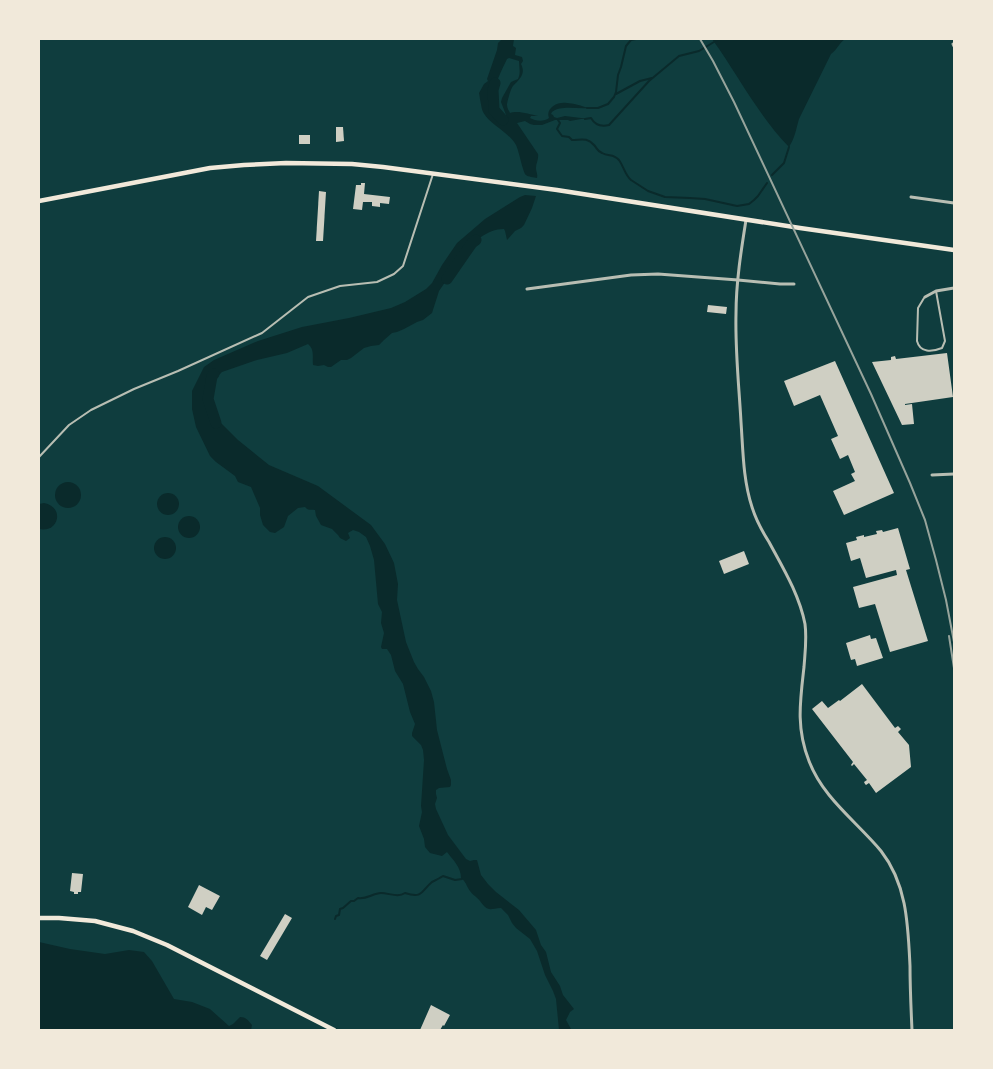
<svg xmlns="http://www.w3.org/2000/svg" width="993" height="1069" font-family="'PT Serif',serif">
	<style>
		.water { fill: #0a2a2b; fill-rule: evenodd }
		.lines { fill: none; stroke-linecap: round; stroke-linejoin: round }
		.stream { stroke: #0a2a2b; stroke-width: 2 }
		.river { stroke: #0a2a2b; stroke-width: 11 }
		.building { fill: #cfcfc3 }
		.service { stroke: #b8beb3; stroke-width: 2 }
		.minor { stroke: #b8beb3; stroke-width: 3 }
		.secondary { stroke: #f1e9da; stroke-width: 4.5 }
		.rail { stroke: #97a49c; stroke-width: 2 }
	</style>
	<rect width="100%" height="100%" fill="#0f3d3e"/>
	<g class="water">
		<path d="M 502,39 L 514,39 L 513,46 L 516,48 L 515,55 L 522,57 L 523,61 L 521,64 C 526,74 520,79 513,86 C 511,88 507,102 507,105 C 507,108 509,111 510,113 C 517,110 530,114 538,116 L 531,116 L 530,118 C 535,121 544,122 549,118 C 545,108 558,101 567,103 C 572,103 583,106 588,108 C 576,109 561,105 552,112 L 551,114 L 553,115 L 554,117 L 557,118 L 565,116 L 589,119 L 581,119 L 570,121 L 568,120 L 555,120 L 542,125 L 534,125 L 530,124 L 525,121 L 517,123 L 538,154 C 539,159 536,163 536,168 C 536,172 538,174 537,178 C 534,177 528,177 526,175 C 523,173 519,151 516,145 C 508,131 491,126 483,112 C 481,107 480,98 479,93 L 484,84 L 488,81 L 487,79 L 497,50 L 498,43 ZM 509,58 L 519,61 C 519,67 521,73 518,79 L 511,82 L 502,98 L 501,102 L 506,115 L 505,117 C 480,110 500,74 507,59 Z"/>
		<path d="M 712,39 L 845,39 C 839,43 837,50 831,54 L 799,119 C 796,129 795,138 789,147 C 758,115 738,75 712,39 Z"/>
		<path d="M 525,195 L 536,196 L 532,208 L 524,225 L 521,228 L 515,231 L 508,239 L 507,240 L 505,231 L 504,229 C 482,229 466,250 455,267 L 456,274 L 451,277 L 448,278 L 439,291 L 432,313 L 423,320 L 417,322 L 404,329 L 397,332 L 392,333 L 384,340 L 379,345 L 371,346 L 364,348 L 351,358 L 347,360 L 341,360 L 331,367 L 328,367 L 324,365 L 318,366 L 313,365 C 312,357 315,350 308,344 L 287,353 L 257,360 L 222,372 L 212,382 L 208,392 L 208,402 L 216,418 L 238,440 L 269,465 L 318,486 L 371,525 L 385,544 L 394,563 L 398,584 L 397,600 L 406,642 L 414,662 L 418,669 L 424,677 L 431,691 L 434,702 L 437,730 L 447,769 L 451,780 L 451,785 L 450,787 L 439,788 L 436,790 L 436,794 L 437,798 L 435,804 L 436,809 L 448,835 L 466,859 L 470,861 L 474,860 L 477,860 L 481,875 L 488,884 L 496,892 L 519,910 L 536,930 L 541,945 L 546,952 L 551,972 L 560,986 L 563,995 L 574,1009 L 570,1012 L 566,1020 L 571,1029 L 569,1030 L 559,1030 L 556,999 L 553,991 L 545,975 L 537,951 L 530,939 L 516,928 L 512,923 L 508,915 L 501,908 C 489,909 488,912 480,901 C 476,896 471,894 468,888 C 466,884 465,881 461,878 C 461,867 453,860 447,852 L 442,856 L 430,853 L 425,847 L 424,839 L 419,826 L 422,812 L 421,806 L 424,760 L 423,750 L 421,745 L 412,736 L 412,733 L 415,724 L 410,712 L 403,684 L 395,671 L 391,655 L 387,649 L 382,649 L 381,647 L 384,633 L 381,623 L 382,612 L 378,604 L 374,560 L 370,546 L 366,537 L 359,532 L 353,530 L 348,533 L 350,538 L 346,541 L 340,538 L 338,535 L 332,529 L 321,525 L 316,516 L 315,510 C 310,509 308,511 305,507 L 298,508 L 288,516 L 284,527 L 275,533 L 270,532 L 263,525 L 260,515 L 260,508 L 251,487 L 238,482 L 235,476 L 216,462 L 210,456 L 196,427 L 192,409 L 192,391 L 204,367 L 214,360 L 258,341 L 302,327 L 349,318 L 391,308 L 405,302 L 426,289 L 432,283 L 442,265 L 457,243 L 485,219 L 520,197 Z"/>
		<circle cx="68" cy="495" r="13"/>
		<circle cx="168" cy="504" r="11"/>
		<path d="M 44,503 C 65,507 59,533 39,529 L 39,504 Z"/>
		<circle cx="189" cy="527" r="11"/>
		<circle cx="165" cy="548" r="11"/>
		<path d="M 39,942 L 70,949 L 105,954 L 129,950 L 144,952 L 152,961 L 174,999 L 192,1002 L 210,1009 L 229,1026 L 233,1024 L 240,1017 C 246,1017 248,1020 252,1025 L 251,1030 L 39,1030 Z"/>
	</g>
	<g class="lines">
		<g class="stream">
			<polyline points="616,94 640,81 652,78"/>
			<polyline points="587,108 598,108 608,104 614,97 616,92 618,75 621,67 626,46 631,40 636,39"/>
			<path d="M 585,119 L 591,118 C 595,125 601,127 609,125 L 649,81 L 679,56 L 699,51 L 719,39"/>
			<path d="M 558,120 L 560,123 L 557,129 L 562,136 L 569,137 L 572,140 C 581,140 587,137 594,145 C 597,148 597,151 602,153 C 609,157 613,153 619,160 C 624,167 625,175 631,180 L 648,191 L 665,197 L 690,198 L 705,199 L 737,206 L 749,204 L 754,200 L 758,196 L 767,183"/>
			<polyline points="772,175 784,163 789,147"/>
			<path d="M 335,919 L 336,916 L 339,915 L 340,909 L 343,908 L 351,901 L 354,901 L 358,898 C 366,900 373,893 381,893 C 389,893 398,898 405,893 C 423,899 421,891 432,882 C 436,880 440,878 443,876 L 455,880 L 462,879"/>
		</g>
		<g class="river">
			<polyline points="495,83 493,90 494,110 503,120"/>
			<polyline points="447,279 472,243 476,240"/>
			<polyline points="214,374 212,376 208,399 216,423"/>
		</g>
	</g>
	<g class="building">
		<polygon points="336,127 343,127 344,141 336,142"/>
		<rect x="299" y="135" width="11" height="9"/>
		<polygon points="361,183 365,183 364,194 390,197 389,204 380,203 380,207 372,206 372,202 363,202 362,210 353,209 356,185 361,185"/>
		<polygon points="319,191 326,192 323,241 316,241"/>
		<polygon points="708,305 727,307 726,314 707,312"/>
		<polygon points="947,353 953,397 905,404 905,405 912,404 914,424 902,425 872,362 891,360 891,357 895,356 896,359"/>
		<polygon points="835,361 894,493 844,515 833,491 855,481 851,474 855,472 848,455 840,459 831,439 838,436 820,395 794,406 784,381"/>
		<polygon points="898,528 910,569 906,570 928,641 890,652 875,604 859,608 853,587 897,575 896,570 866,578 860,558 851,561 846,543 857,540 856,537 864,535 864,537 877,534 876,531 882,530 883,532"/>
		<polygon points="744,551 749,564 724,574 719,561"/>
		<polygon points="870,635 871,639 876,638 883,658 857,666 855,659 851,660 846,643"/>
		<polygon points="862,684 895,728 898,726 901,729 898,732 909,745 911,767 876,793 869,783 866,785 865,784 864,782 867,780 854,764 852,766 851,765 853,762 812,709 822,701 828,708 839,700 840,701"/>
		<polygon points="72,873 83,874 81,892 78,892 78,894 74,894 74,892 70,891"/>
		<polygon points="199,885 220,896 212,910 206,907 202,915 188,907"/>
		<polygon points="285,914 292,918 267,960 260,956"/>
		<polygon points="431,1005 450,1015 444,1026 443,1025 440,1030 420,1030"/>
	</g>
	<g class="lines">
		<g class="service">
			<path d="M 924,298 L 918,308 L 917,341 C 920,353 932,352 942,348 L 945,341 L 936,291"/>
			<polyline points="39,457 69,425 91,410 134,389 178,371 262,333 308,297 340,286 377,282 394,274 403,266 433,174"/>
		</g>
		<g class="minor">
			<polyline points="953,44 954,46"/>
			<polyline points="911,197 954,203"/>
			<path d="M 746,220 C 741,251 736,283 736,314 C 735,350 739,386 741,422 C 743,450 743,480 752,507 C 756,520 762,531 769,542 C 783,568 799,594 805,624 C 807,639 805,653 804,667 C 800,702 796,728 809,761 C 823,798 856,821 881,851 C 907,884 908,925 910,966 C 910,987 911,1009 912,1030"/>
			<polyline points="527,289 631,275 658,274 738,280 780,284 794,284"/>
			<polyline points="925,297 936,291 954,288"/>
			<polyline points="932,475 954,474"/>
		</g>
		<g class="secondary">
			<polyline points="39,201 210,168 244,165 286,163 352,164 383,167 557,190 800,228 954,250"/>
			<polyline points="39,918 59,918 95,921 133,931 167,945 334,1030"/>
		</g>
		<g class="rail">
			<polyline points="700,39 713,61 734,102 871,394 910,483 925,520 936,560 946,600 954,642"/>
			<polyline points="949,636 954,668"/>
		</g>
	</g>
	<rect width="993" height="1069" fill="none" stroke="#f1e9da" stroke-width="80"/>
</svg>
